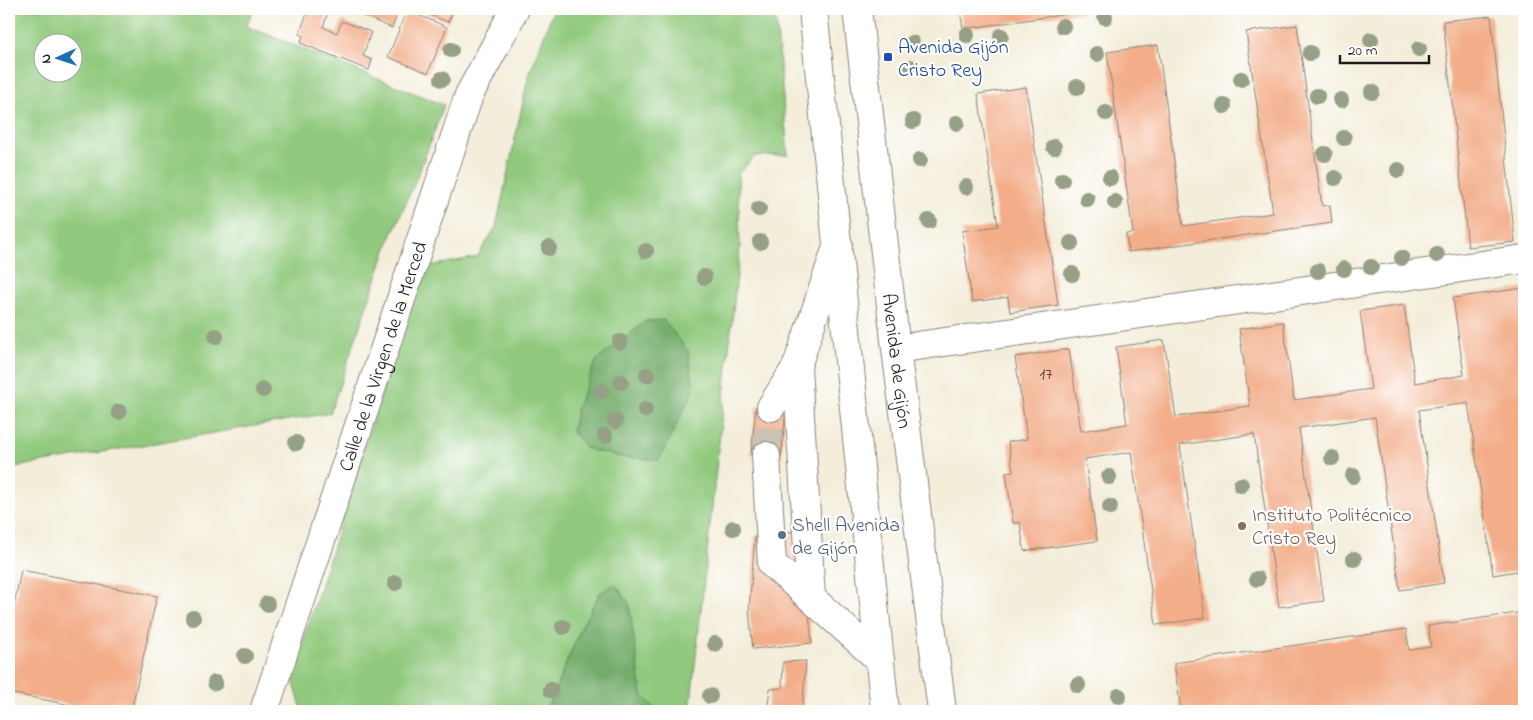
<svg xmlns="http://www.w3.org/2000/svg" width="1533" height="720" font-family="'Indie Flower',sans-serif">
	<style>
		.green { fill: #90c97d; stroke: #56724c; fill-rule: evenodd }
		.forest { fill: #74ad6c; stroke: #486444 }
		.building { fill: #f3ad89 }
		.lines { fill: none; stroke-linecap: round; stroke-linejoin: round }
		.minor-tunnel { stroke: #c8c3b3; stroke-width: 28; stroke-dasharray: 28 14; stroke-linecap: butt }
		.minor-casing { stroke: #88847a; stroke-width: 30 }
		.highway-casing { stroke: #88847a; stroke-width: 30 }
		.minor { stroke: #fff; stroke-width: 28 }
		.highway { stroke: #fff; stroke-width: 28 }
		.tree { fill: #96a086 }
		.transit-dot { fill: #1a4fb4; stroke: #fff; stroke-width: 2 }
		.education-dot { fill: #8d6e63; stroke: #fff; stroke-width: 2 }
		.service-dot { fill: #5c6f8a; stroke: #fff; stroke-width: 2 }
		.labels { text-anchor: middle; stroke-width: 4.5; stroke-linejoin: round; paint-order: stroke }
		.number-label { font-size: 18px; fill: #524037 }
		.transit-label { font-size: 20px; fill: #164399; stroke: #fff; text-anchor: start }
		.street-label { font-size: 20px; fill: #1c1c1c; stroke: #fff }
		.education-label { font-size: 20px; fill: #785e54; stroke: #fff; text-anchor: start }
		.service-label { font-size: 20px; fill: #4e5e75; stroke: #fff; text-anchor: start }
	</style>
	<rect width="100%" height="100%" fill="#fff"/>
	<filter id="ink" filterUnits="userSpaceOnUse"><feTurbulence type="fractalNoise" baseFrequency=".02" numOctaves="2"/><feDisplacementMap in="SourceGraphic" scale="10" xChannelSelector="R" yChannelSelector="G"/><feConvolveMatrix kernelMatrix="1 2 1 2 8 2 1 2 1" color-interpolation-filters="sRGB"/></filter>
	<filter id="wash" filterUnits="userSpaceOnUse"><feTurbulence type="fractalNoise" baseFrequency=".0096" numOctaves="4" result="noise"/><feDisplacementMap in="SourceGraphic" scale="20" xChannelSelector="R" yChannelSelector="G"/><feGaussianBlur stdDeviation="1.12" result="paint"/><feColorMatrix in="noise" values="0 0 0 0 0 0 0 0 0 0 0 0 0 0 0 0 0 1.4 0 .05"/><feComposite in="paint" operator="in"/></filter>
	<g filter="url(#wash)">
		<rect width="100%" height="100%" fill="#f3edd9"/>
		<g class="green">
			<path d="M 9,9 L 254,9 L 246,26 L 444,105 L 418,175 L 390,239 L 330,413 L 9,468 ZM 42,42 L 72,42 L 72,72 L 42,72 Z"/>
			<polygon points="554,9 775,9 788,155 755,156 738,174 740,247 690,711 658,711 642,695 635,658 600,593 582,626 546,711 302,711 292,676 421,268 477,257 496,227 528,78"/>
		</g>
		<g class="forest">
			<polygon points="664,320 688,351 694,390 659,460 621,457 587,449 572,432 576,410 596,361 646,321"/>
			<polygon points="615,584 629,603 642,695 658,711 546,711 582,626 600,593"/>
		</g>
		<g id="blocks">
			<g class="building">
				<polygon points="309,9 329,9 323,27 337,33 342,21 371,32 363,56 372,60 369,70 300,43 303,36 299,34"/>
				<polygon points="346,9 399,9 392,28"/>
				<polygon points="414,9 454,9 448,22"/>
				<polygon points="960,9 1096,9 1096,10 963,29"/>
				<polygon points="407,10 447,27 428,73 388,57"/>
				<polygon points="1491,16 1515,242 1468,247 1443,21"/>
				<polygon points="1297,25 1322,206 1330,205 1332,223 1128,252 1126,234 1133,233 1107,52 1158,45 1183,226 1273,213 1246,32"/>
				<polygon points="1026,87 1058,305 1010,312 1008,297 972,302 962,231 998,226 978,94"/>
				<polygon points="1524,288 1524,570 1493,575 1468,403 1419,410 1444,583 1400,590 1375,417 1299,428 1324,601 1279,607 1254,434 1180,445 1205,618 1156,625 1131,452 1085,459 1097,541 1024,551 1020,522 1013,523 1006,472 1013,471 1008,442 1027,439 1015,357 1069,349 1081,431 1127,424 1116,347 1164,340 1176,417 1250,406 1239,329 1283,322 1294,400 1371,389 1360,311 1404,305 1415,383 1464,375 1453,298"/>
				<polygon points="756,406 786,409 781,458 751,454"/>
				<polygon points="805,530 808,574 790,575 794,605 808,604 812,643 753,649 749,610 755,536"/>
				<polygon points="21,570 157,596 131,711 102,711 9,693 9,631"/>
				<polygon points="1524,612 1524,711 1181,711 1174,663 1406,629 1409,650 1431,647 1428,626"/>
				<polygon points="806,661 802,711 767,711 770,689 782,688 783,662"/>
				<polygon points="731,708 755,710 755,711 731,711"/>
			</g>
		</g>
	</g>
	<g filter="url(#ink)">
		<use href="#blocks" fill-opacity="0" stroke="#88847a" stroke-width="1"/>
		<g class="lines">
			<polyline class="minor-tunnel" points="766,456 771,407"/>
			<defs>
				<g id="minor">
					<polyline points="838,244 797,366 811,598 880,660"/>
					<polyline points="896,349 1524,259"/>
					<polyline points="771,407 797,366"/>
					<polyline points="766,456 772,564 811,598"/>
					<path id="s1" d="M 264,711 L 469,95 L 515,9"/>
				</g>
				<g id="highway">
					<polyline points="813,9 885,711"/>
					<path id="s2" d="M 857,9 L 896,349 L 942,711"/>
				</g>
			</defs>
			<use href="#minor" class="minor-casing"/>
			<use href="#highway" class="highway-casing"/>
			<use href="#minor" class="minor"/>
			<use href="#highway" class="highway"/>
		</g>
		<g class="tree">
			<circle cx="1105" cy="17" r="8"/>
			<circle cx="1063" cy="26" r="8"/>
			<circle cx="967" cy="35" r="8"/>
			<circle cx="1001" cy="36" r="8"/>
			<circle cx="1371" cy="40" r="8"/>
			<circle cx="912" cy="43" r="8"/>
			<circle cx="1419" cy="49" r="8"/>
			<circle cx="451" cy="50" r="8"/>
			<circle cx="1310" cy="53" r="8"/>
			<circle cx="1097" cy="54" r="8"/>
			<circle cx="910" cy="67" r="8"/>
			<circle cx="442" cy="79" r="8"/>
			<circle cx="1241" cy="79" r="8"/>
			<circle cx="1077" cy="87" r="8"/>
			<circle cx="1372" cy="92" r="8"/>
			<circle cx="1317" cy="96" r="8"/>
			<circle cx="1341" cy="100" r="8"/>
			<circle cx="1224" cy="106" r="8"/>
			<circle cx="1106" cy="113" r="8"/>
			<circle cx="913" cy="121" r="8"/>
			<circle cx="957" cy="123" r="8"/>
			<circle cx="1344" cy="138" r="8"/>
			<circle cx="1054" cy="147" r="8"/>
			<circle cx="1325" cy="154" r="8"/>
			<circle cx="920" cy="160" r="8"/>
			<circle cx="1398" cy="170" r="8"/>
			<circle cx="1110" cy="178" r="8"/>
			<circle cx="1335" cy="178" r="8"/>
			<circle cx="1062" cy="180" r="8"/>
			<circle cx="966" cy="187" r="8"/>
			<circle cx="1087" cy="199" r="8"/>
			<circle cx="1115" cy="202" r="8"/>
			<circle cx="759" cy="209" r="8"/>
			<circle cx="929" cy="221" r="8"/>
			<circle cx="760" cy="242" r="8"/>
			<circle cx="1071" cy="243" r="8"/>
			<circle cx="549" cy="248" r="8"/>
			<circle cx="646" cy="251" r="8"/>
			<circle cx="1437" cy="255" r="8"/>
			<circle cx="1402" cy="258" r="8"/>
			<circle cx="1371" cy="267" r="8"/>
			<circle cx="1344" cy="269" r="8"/>
			<circle cx="1318" cy="271" r="8"/>
			<circle cx="1072" cy="274" r="8"/>
			<circle cx="704" cy="277" r="8"/>
			<circle cx="216" cy="336" r="8"/>
			<circle cx="620" cy="342" r="8"/>
			<circle cx="647" cy="375" r="8"/>
			<circle cx="621" cy="382" r="8"/>
			<circle cx="263" cy="390" r="8"/>
			<circle cx="601" cy="391" r="8"/>
			<circle cx="645" cy="410" r="8"/>
			<circle cx="119" cy="412" r="8"/>
			<circle cx="615" cy="421" r="8"/>
			<circle cx="605" cy="436" r="8"/>
			<circle cx="296" cy="443" r="8"/>
			<circle cx="1332" cy="458" r="8"/>
			<circle cx="1353" cy="476" r="8"/>
			<circle cx="1109" cy="477" r="8"/>
			<circle cx="1241" cy="485" r="8"/>
			<circle cx="1110" cy="507" r="8"/>
			<circle cx="733" cy="528" r="8"/>
			<circle cx="1354" cy="559" r="8"/>
			<circle cx="1257" cy="579" r="8"/>
			<circle cx="395" cy="583" r="8"/>
			<circle cx="267" cy="604" r="8"/>
			<circle cx="193" cy="618" r="8"/>
			<circle cx="563" cy="627" r="8"/>
			<circle cx="715" cy="644" r="8"/>
			<circle cx="245" cy="656" r="8"/>
			<circle cx="215" cy="683" r="8"/>
			<circle cx="1078" cy="685" r="8"/>
			<circle cx="551" cy="690" r="8"/>
			<circle cx="710" cy="696" r="8"/>
			<circle cx="1119" cy="696" r="8"/>
		</g>
	</g>
	<rect class="transit-dot" x="883" y="52" width="10" height="10" rx="2.5"/>
	<circle class="education-dot" cx="1242" cy="526" r="5"/>
	<circle class="service-dot" cx="782" cy="535" r="5"/>
	<g class="labels">
		<g class="number-label">
			<text x="1046" y="379">17</text>
		</g>
		<g class="transit-label">
			<text x="898" y="53">Avenida Gijón<tspan x="898" dy="23">Cristo Rey</tspan></text>
		</g>
		<g class="street-label">
			<text dy="7" stroke="none"><textPath href="#s1" startOffset="374">Calle de la Virgen de la Merced</textPath></text>
			<text dy="7" stroke="none"><textPath href="#s2" startOffset="354">Avenida de Gijón</textPath></text>
		</g>
		<g class="education-label">
			<text x="1252" y="521">Instituto Politécnico<tspan x="1252" dy="23">Cristo Rey</tspan></text>
		</g>
		<g class="service-label">
			<text x="792" y="531">Shell Avenida<tspan x="792" dy="23">de Gijón</tspan></text>
		</g>
	</g>
	<rect width="1533" height="720" fill="none" stroke="#fff" stroke-width="30"/>
	<g transform="translate(58 58) rotate(267)"><circle r="24" fill="#ffffff" stroke="#a4a4a4"/>
	<path d="M0-4L9 19L0 12L-9 19Z" fill="#1f6fb2"/>
	<text y="-8" font-size="14" font-weight="bold" text-anchor="middle" fill="#1c1c1c">N</text>
	</g>
	<path d="M1340 55v8h89v-8" fill="none" stroke="#1c1c1c" stroke-width="2.5"/>
	<text x="1348" y="55" font-size="15" fill="#1c1c1c" stroke="#ffffff" stroke-width="4" paint-order="stroke">20 m</text>
</svg>
